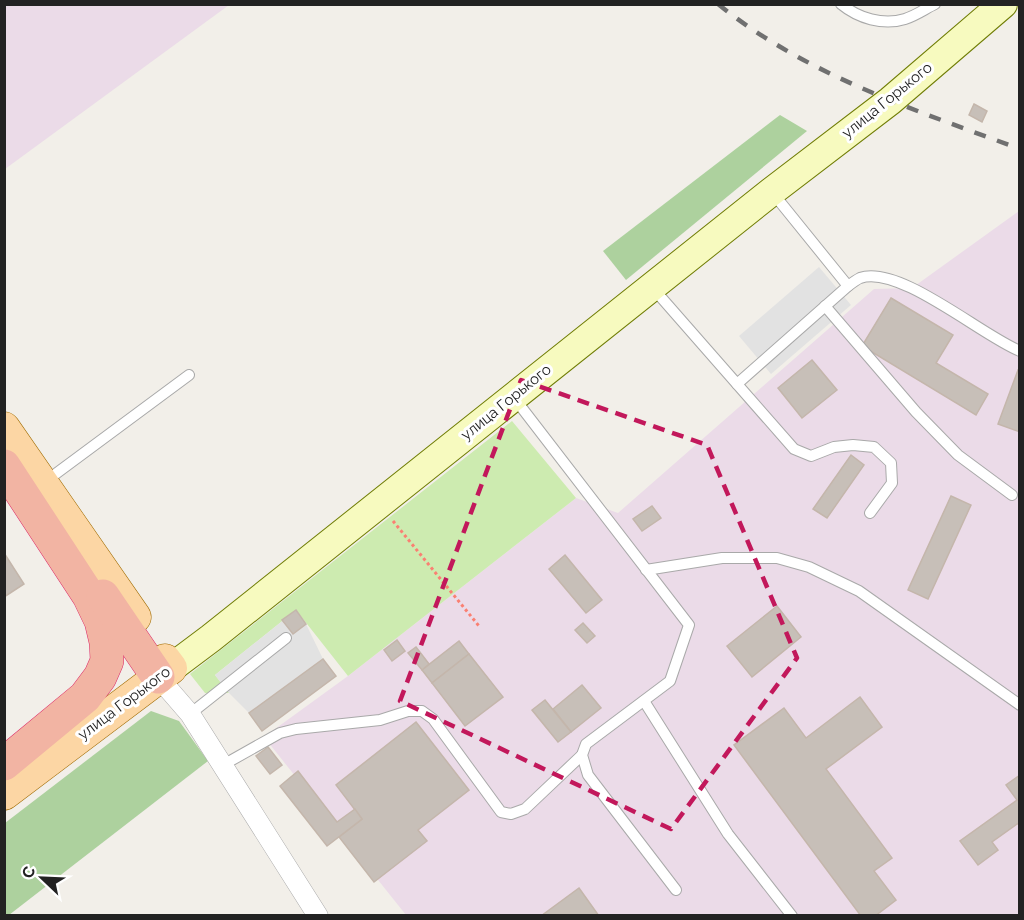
<svg xmlns="http://www.w3.org/2000/svg" width="1024" height="920" font-family="Raleway,sans-serif">
	<style>
		.industrial { fill: #ebdbe8 }
		.grass { fill: #cdebb0 }
		.forest { fill: #add19e }
		.parking { fill: #e2e2e2 }
		.building { fill: #c7bfb8; stroke: #c4b6ab; stroke-width: 1.5 }
		.lines { fill: none; stroke-linecap: round; stroke-linejoin: round }
		.service-casing { stroke: #a9a9a9; stroke-width: 12 }
		.minor-casing { stroke: #a9a9a9; stroke-width: 21 }
		.secondary-casing { stroke: #707d05; stroke-width: 30 }
		.primary-casing { stroke: #a06b00; stroke-width: 33 }
		.trunk-casing { stroke: #dc2a67; stroke-width: 34 }
		.path { stroke: #fa8072; stroke-width: 3; stroke-dasharray: 3 3; stroke-linecap: butt }
		.service { stroke: #fff; stroke-width: 10 }
		.minor { stroke: #fff; stroke-width: 20 }
		.secondary { stroke: #f7fabf; stroke-width: 28 }
		.primary { stroke: #fcd6a4; stroke-width: 32 }
		.trunk { stroke: #f2b4a3; stroke-width: 33 }
		.rail { stroke: #707070; stroke-width: 4.5; stroke-dasharray: 12 12; stroke-linecap: butt }
		.marked { fill: none; stroke: #c2185b; stroke-width: 4.5; stroke-dasharray: 12 8; stroke-linejoin: round }
		.labels { text-anchor: middle; stroke-width: 6; stroke-linejoin: round; paint-order: stroke }
		.street-label { font-size: 15px; fill: #222; stroke: #fff }
	</style>
	<rect width="100%" height="100%" fill="#f2efe9"/>
	<g class="industrial">
		<polygon points="5,4 229,4 229,5 5,169"/>
		<polygon points="1019,211 1019,915 406,915 264,737 348,676 576,498 618,513 874,289 912,288"/>
	</g>
	<polygon class="grass" points="512,421 576,498 348,676 296,610 215,675 229,693 205,693 190,674"/>
	<g class="forest">
		<polygon points="780,115 807,131 626,280 603,251"/>
		<polygon points="151,711 179,721 208,761 9,915 5,915 5,823"/>
	</g>
	<g class="parking">
		<polygon points="819,267 851,305 771,374 739,336"/>
		<polygon points="296,610 306,624 323,659 249,713 229,693 215,675"/>
	</g>
	<g class="building">
		<polygon points="974,104 987,111 982,122 969,115"/>
		<polygon points="891,298 953,335 936,363 988,394 976,415 862,346"/>
		<polygon points="812,360 837,390 802,418 778,388"/>
		<polygon points="1018,370 1020,371 1020,432 998,424"/>
		<polygon points="851,455 864,465 827,518 813,509"/>
		<polygon points="951,496 971,505 928,599 908,590"/>
		<polygon points="652,506 661,518 642,531 633,519"/>
		<polygon points="565,555 602,600 586,613 549,569"/>
		<polygon points="6,556 24,584 4,597 4,558"/>
		<polygon points="777,606 801,637 752,677 727,646"/>
		<polygon points="296,610 306,624 293,634 282,620"/>
		<polygon points="583,623 595,636 587,643 575,630"/>
		<polygon points="397,640 405,651 392,661 384,650"/>
		<polygon points="459,641 469,654 432,683 422,670"/>
		<polygon points="416,647 429,664 422,670 408,653"/>
		<polygon points="469,654 503,697 465,726 432,683"/>
		<polygon points="323,659 336,676 262,731 249,713"/>
		<polygon points="582,685 601,708 571,732 553,709"/>
		<polygon points="860,697 882,727 826,769 892,858 874,871 896,900 875,916 861,916 734,745 784,708 806,738"/>
		<polygon points="545,700 571,732 558,742 532,710"/>
		<polygon points="416,722 469,790 418,830 427,841 374,882 339,837 362,819 336,785"/>
		<polygon points="268,747 282,765 270,774 256,756"/>
		<polygon points="298,771 337,822 355,809 362,819 327,846 280,786"/>
		<polygon points="1020,775 1020,822 992,842 998,850 978,865 960,841 1017,800 1006,785"/>
		<polygon points="579,888 599,916 541,916"/>
	</g>
	<g class="lines">
		<defs>
			<g id="service">
				<path d="M 841,4 C 858,18 883,26 905,19 C 915,16 925,9 935,4"/>
				<path d="M 848,286 C 852,283 856,280 860,278 C 899,264 982,336 1020,351"/>
				<polyline points="652,287 737,384 848,286 772,192"/>
				<polyline points="825,306 916,412 958,455 1012,495"/>
				<polyline points="737,384 794,449 811,456 834,447 853,445 874,447 891,463 892,483 870,513"/>
				<polyline points="515,399 689,625 670,681 586,744 582,755 588,775 676,890"/>
				<polyline points="46,481 189,375"/>
				<polyline points="646,570 722,558 777,558 809,567 859,591 1020,705"/>
				<polyline points="644,701 728,834 792,916"/>
				<polyline points="190,714 286,638"/>
				<polyline points="223,765 280,733 296,729 380,720 408,711 422,711 433,719 501,812 511,814 525,809 582,755"/>
			</g>
			<polyline id="minor" points="158,677 190,714 318,916"/>
			<polyline id="secondary" points="171,668 211,638 771,192 890,101 1003,4"/>
			<g id="primary">
				<polyline points="4,428 135,617"/>
				<polyline points="4,794 171,668 165,660"/>
			</g>
			<g id="trunk">
				<polyline points="4,466 89,596 101,621 106,642 107,661 100,677 85,697 4,764"/>
				<polyline points="103,596 158,677"/>
			</g>
		</defs>
		<use href="#service" class="service-casing"/>
		<use href="#minor" class="minor-casing"/>
		<use href="#secondary" class="secondary-casing"/>
		<use href="#primary" class="primary-casing"/>
		<use href="#trunk" class="trunk-casing"/>
		<polyline class="path" points="393,521 479,626"/>
		<use href="#service" class="service"/>
		<use href="#minor" class="minor"/>
		<use href="#secondary" class="secondary"/>
		<use href="#primary" class="primary"/>
		<use href="#trunk" class="trunk"/>
		<path class="rail" d="M 718,4 C 806,75 915,110 1020,149"/>
	</g>
	<path class="marked" d="M 521,380 L 707,445 L 797,658 L 671,829 L 400,701 Z"/>
	<g class="labels">
		<g class="street-label">
			<text transform="translate(887 100) rotate(-39)" y="5">улица Горького</text>
			<text transform="translate(506 402) rotate(-39)" y="5">улица Горького</text>
			<text transform="translate(124 703) rotate(-37)" y="5">улица Горького</text>
		</g>
	</g>
	<rect width="1024" height="920" fill="none" stroke="#222222" stroke-width="12"/>
	<g transform="translate(42 878) rotate(293)" stroke="#ffffff" stroke-width="4.5" paint-order="stroke">
	<path d="M0-4.5L10 22L0 15L-10 22Z" fill="#222222"/>
	<text y="-9" font-size="16" font-weight="bold" text-anchor="middle" fill="#222222">С</text>
	</g>
</svg>
